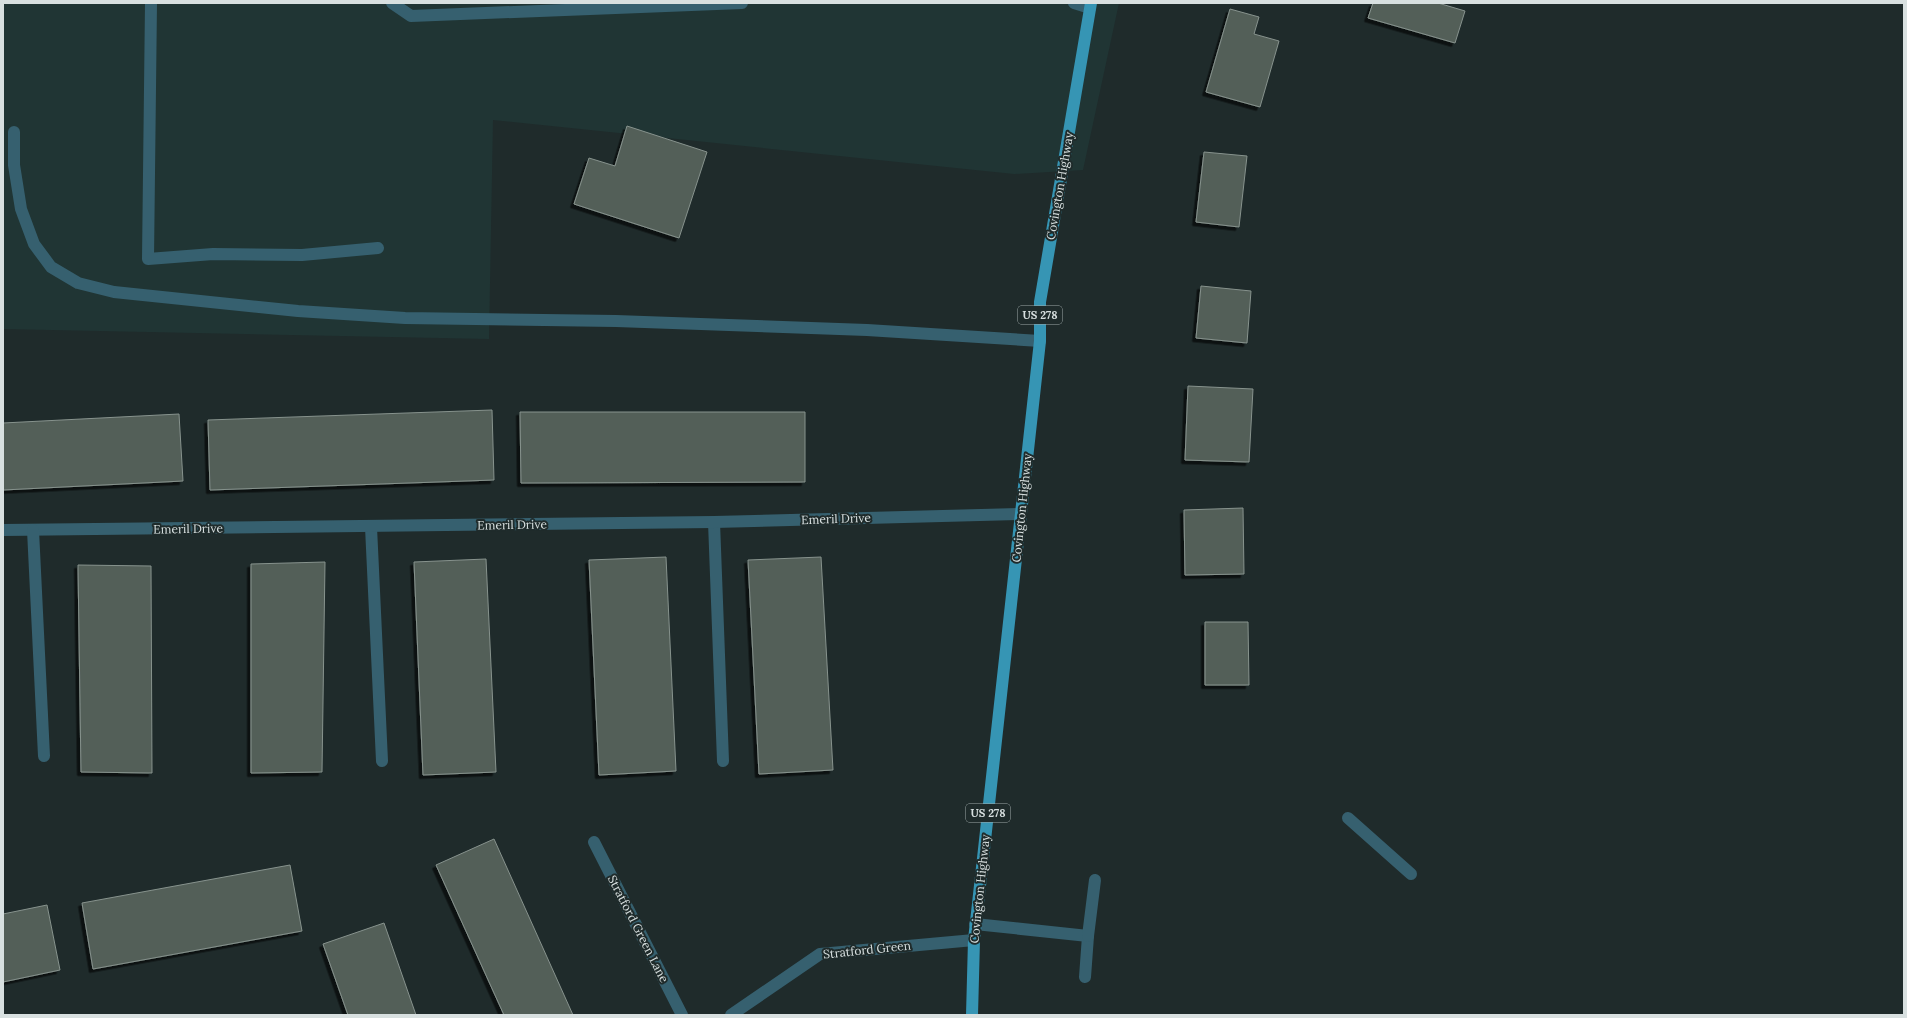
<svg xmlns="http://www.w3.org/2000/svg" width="1907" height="1018" font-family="Lora,serif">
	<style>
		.built { fill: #203534 }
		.building { fill: #535e59; stroke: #87938d; filter: url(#shadow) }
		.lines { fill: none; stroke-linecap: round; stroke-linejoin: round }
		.minor { stroke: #36606f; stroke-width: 12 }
		.major { stroke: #3695b4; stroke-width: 12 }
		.labels { text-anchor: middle; stroke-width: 4; stroke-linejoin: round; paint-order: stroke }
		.shield { fill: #1f2b2b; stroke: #a0aaaa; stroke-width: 1 }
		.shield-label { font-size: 11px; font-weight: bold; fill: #d8e0e0 }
		.street-label { font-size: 12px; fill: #d8e0e0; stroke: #1f2b2b }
	</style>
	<defs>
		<filter id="shadow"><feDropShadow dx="-3.5" dy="3.5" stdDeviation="0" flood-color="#0009"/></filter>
	</defs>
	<rect width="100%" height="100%" fill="#1f2b2b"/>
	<polygon class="built" points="3,3 1119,3 1083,170 1014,174 493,120 489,339 3,329"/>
	<g class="building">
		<polygon points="1373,3 1438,3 1465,11 1455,43 1368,18"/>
		<polygon points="1230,9 1259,17 1254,34 1279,41 1260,107 1206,92"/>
		<polygon points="627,126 707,152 679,238 574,204 589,158 615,166"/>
		<polygon points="1204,152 1247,156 1239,227 1196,222"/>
		<polygon points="1201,286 1251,291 1247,343 1196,338"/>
		<polygon points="1188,386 1253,389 1249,462 1185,460"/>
		<polygon points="492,410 494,480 210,490 208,420"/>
		<polygon points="520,412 805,412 805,482 521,483"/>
		<polygon points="179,414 183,481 3,490 3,423"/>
		<polygon points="1243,508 1244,574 1185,575 1184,510"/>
		<polygon points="666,557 676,771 599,775 589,560"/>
		<polygon points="821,557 833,770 759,774 748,560"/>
		<polygon points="486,559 496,772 423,775 414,562"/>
		<polygon points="325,562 322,772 251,773 251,564"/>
		<polygon points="78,565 151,566 152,773 81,772"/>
		<polygon points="1205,622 1248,622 1249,685 1205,685"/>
		<polygon points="494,839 573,1015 504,1015 436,865"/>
		<polygon points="290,865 302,931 93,969 82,903"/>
		<polygon points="47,905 60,970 3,982 3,914"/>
		<polygon points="384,923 416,1015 348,1015 323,944"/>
	</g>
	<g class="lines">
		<g class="minor">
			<polyline points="151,3 148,259 213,254 302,255 378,248"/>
			<polyline points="392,3 411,16 742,3"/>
			<polyline points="1074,3 1090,8"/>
			<polyline points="14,132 14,165 21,209 34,244 51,267 78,283 114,292 298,311 405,318 616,321 867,330 1040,341"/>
			<polyline points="714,522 723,761"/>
			<polyline points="371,527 382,761"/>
			<polyline points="3,530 714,522 1021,514"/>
			<polyline points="33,530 44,756"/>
			<polyline points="1348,818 1411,874"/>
			<polyline points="594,842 682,1015"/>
			<polyline points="975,924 1088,936 1085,977"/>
			<polyline points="1088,936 1095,880"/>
			<polyline points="731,1015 820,954 974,940"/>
		</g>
		<polyline class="major" points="972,1015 974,940 1040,341 1040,302 1091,3"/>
	</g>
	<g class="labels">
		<g class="shield">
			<rect x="1018" y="306" width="44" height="18" rx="3"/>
			<rect x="966" y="804" width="44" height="18" rx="3"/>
		</g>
		<g class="shield-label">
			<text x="1040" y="319">US 278</text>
			<text x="988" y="817">US 278</text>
		</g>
		<g class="street-label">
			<text transform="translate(1060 186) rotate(-80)" y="4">Covington Highway</text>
			<text transform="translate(1022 508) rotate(-84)" y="4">Covington Highway</text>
			<text transform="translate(836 519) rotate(-2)" y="4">Emeril Drive</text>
			<text transform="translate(512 525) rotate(-1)" y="4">Emeril Drive</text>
			<text transform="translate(188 529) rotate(-1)" y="4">Emeril Drive</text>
			<text transform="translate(980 889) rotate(-84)" y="4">Covington Highway</text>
			<text transform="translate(638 929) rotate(63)" y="4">Stratford Green Lane</text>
			<text transform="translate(867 950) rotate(-6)" y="4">Stratford Green</text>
		</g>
	</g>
	<rect width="1907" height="1018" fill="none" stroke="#d8e0e0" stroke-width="8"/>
</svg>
